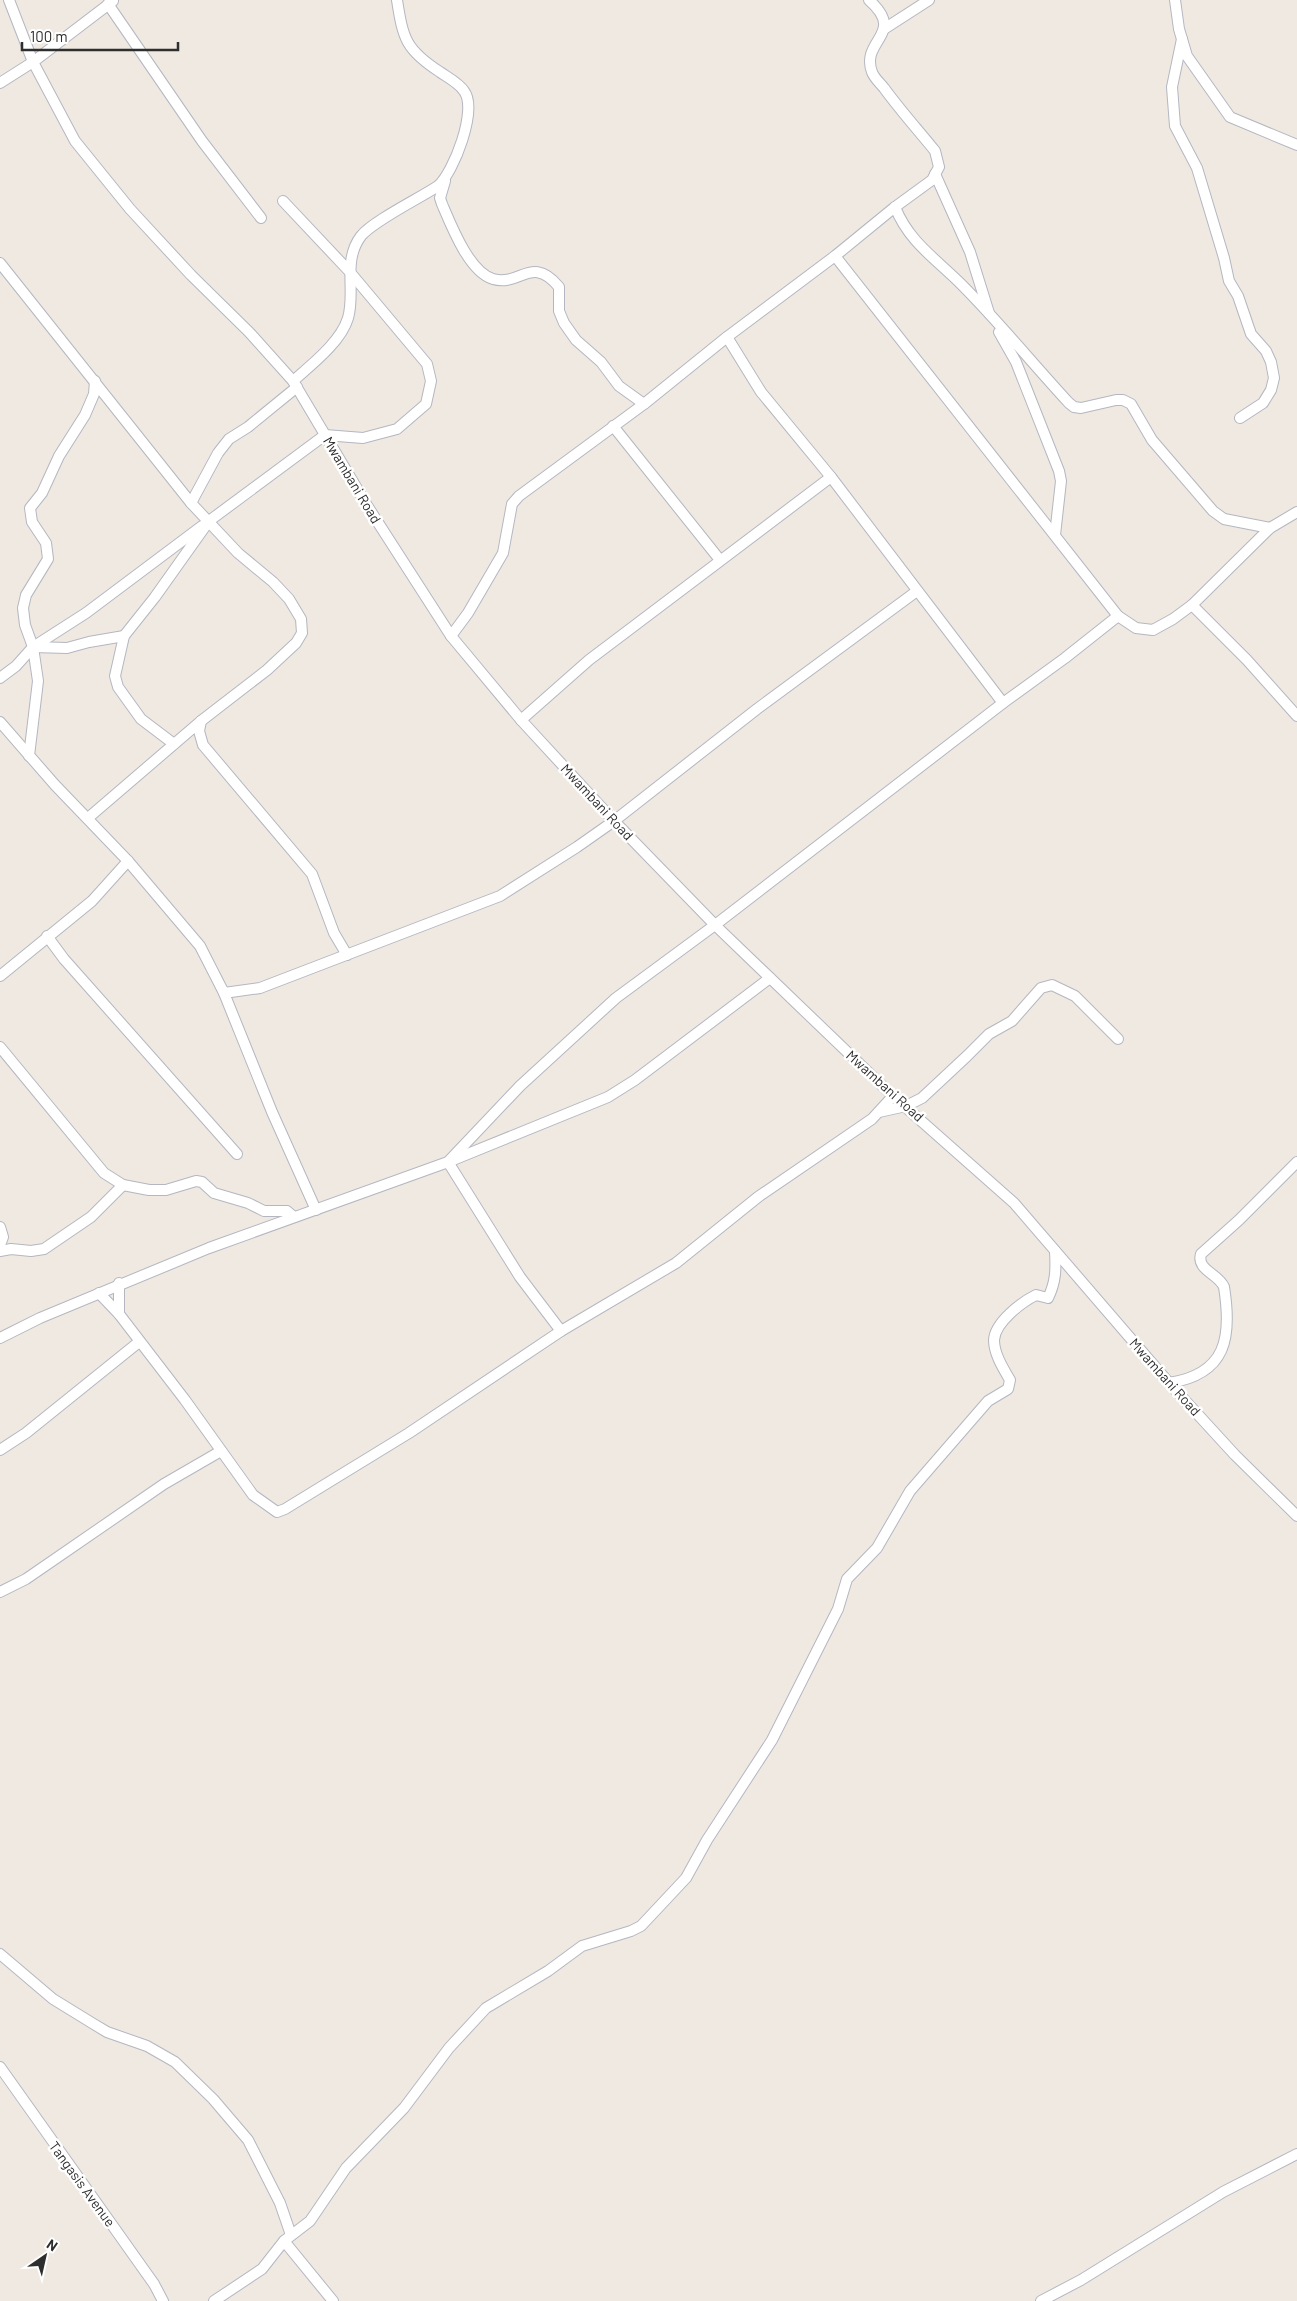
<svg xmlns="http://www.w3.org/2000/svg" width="1297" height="2301" font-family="Barlow,sans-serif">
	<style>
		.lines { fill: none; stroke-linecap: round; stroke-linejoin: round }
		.minor-casing { stroke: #b4b7c1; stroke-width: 12 }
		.minor { stroke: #fff; stroke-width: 10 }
		.labels { text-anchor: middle; stroke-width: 5; stroke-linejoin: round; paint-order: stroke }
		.street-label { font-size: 14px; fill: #2e2e2e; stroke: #fff }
	</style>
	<rect width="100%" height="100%" fill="#efe9e1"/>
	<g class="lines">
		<defs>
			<g id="minor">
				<polyline points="9,0 33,62 75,141 130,209 191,275 249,332 293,381 368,507 451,636 521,720 614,821 715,925 893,1096 1014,1203 1169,1383 1235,1455 1297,1516"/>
				<polyline points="1175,0 1179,29 1187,56 1230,117 1297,145"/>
				<polyline points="108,4 202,141 261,218"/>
				<polyline points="884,29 929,0"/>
				<polyline points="1182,39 1172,87 1175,126 1197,168 1224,258 1229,281 1238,296 1251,334 1266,351 1271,362 1274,378 1271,390 1263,403 1240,418"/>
				<polyline points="0,83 33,62 113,1"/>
				<polyline points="935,174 970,252 989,313"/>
				<path d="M 445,181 L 440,198 L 442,204 C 451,225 469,272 493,279 C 520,287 532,254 559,287 L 559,311 L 564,323 L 576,340 L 601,362 L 619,386 L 644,404"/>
				<path d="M 895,207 C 909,242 935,258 961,284 C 999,322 1033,364 1069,403 L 1074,407 L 1081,408 L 1116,400 L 1123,400 L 1131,404 L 1152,440 L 1213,511 L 1224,519 L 1270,528"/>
				<polyline points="835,256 1118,616 1136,628 1153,630 1173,619 1192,605 1270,528 1297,512"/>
				<polyline points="0,263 191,503 238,553 273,582 289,599 301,619 302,633 296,643 267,670 201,721 88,818"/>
				<polyline points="999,332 1016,362 1059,471 1061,481 1055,535"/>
				<polyline points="727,337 761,392 831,477 1003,703"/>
				<path d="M 293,381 C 311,365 341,342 348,318 C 356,291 342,261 361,236 C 373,221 420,198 438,186 C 454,172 478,109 464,91 C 459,83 447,77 440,72 C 406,50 403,39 397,0"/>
				<polyline points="613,426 720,560"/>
				<polyline points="191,503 218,453 229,439 248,427 297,387"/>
				<polyline points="1192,605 1247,660 1297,716"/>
				<path d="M 451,636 L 468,613 L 503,553 L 512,504 L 519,496 L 644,404 L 727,337 L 835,256 L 895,207 L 932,180 L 939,167 L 935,151 C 918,130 900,110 884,88 C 880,83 874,78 872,72 C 860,40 907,34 869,0"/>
				<polyline points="33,647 67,648 89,642 124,636"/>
				<polyline points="0,678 16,666 33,647 86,613 202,526"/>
				<polyline points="521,720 589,660 831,477"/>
				<polyline points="201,721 199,731 203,745 312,874 334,933 347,955"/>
				<polyline points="0,722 55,785 128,861 200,946 224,993 260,988 500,896 577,847 614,821 757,709 917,591"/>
				<polyline points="174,744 141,719 118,687 115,676 124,636 155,597 209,521 325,435 363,438 397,429 426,404 431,381 427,364 349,271 283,201"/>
				<polyline points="29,756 38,681 33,647 25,625 23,608 26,595 48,559 46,543 32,522 30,508 42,493 59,456 85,415 94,394 95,381"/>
				<polyline points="47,936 64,959 237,1154"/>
				<polyline points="0,976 92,901 128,861"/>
				<polyline points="224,993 272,1112 316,1210"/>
				<polyline points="0,1047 104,1173 123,1185 149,1190 166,1190 196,1181 202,1182 214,1193 248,1203 264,1211 287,1211 294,1217"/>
				<polyline points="879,1112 906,1106 922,1098 967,1056 989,1034 1012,1021 1041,988 1052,985 1075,996 1118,1039"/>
				<polyline points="0,1227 3,1237 0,1245"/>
				<polyline points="0,1251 11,1249 31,1251 44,1249 91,1217 123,1185"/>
				<polyline points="99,1293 119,1314 185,1400 253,1495 277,1512 285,1509 409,1433 561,1331 676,1263 758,1197 872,1119 893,1096"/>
				<polyline points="119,1314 119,1283"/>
				<polyline points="561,1331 520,1277 448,1162 608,1097 635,1080 770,978"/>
				<polyline points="0,1338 40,1318 209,1248 448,1162 520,1086 616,998 715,925 1003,703 1065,658 1118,616"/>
				<path d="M 1169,1383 C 1227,1374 1232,1337 1224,1287 C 1219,1274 1196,1270 1201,1254 L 1239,1220 L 1297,1162"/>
				<polyline points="0,1450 26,1433 139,1342"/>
				<polyline points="0,1592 26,1579 164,1484 221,1451"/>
				<polyline points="0,1954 53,1999 92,2023 107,2032 147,2046 175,2062 213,2099 248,2140 280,2203 291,2235"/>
				<polyline points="0,2067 154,2284 163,2301"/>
				<polyline points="284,2241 333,2301"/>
				<path d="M 214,2301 L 262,2269 L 284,2241 L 310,2221 L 346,2168 L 404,2108 L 449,2048 L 486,2008 L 548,1971 L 582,1946 L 631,1931 L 641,1926 L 686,1878 L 707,1840 L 772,1740 L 838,1609 L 847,1579 L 877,1548 L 910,1491 L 988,1401 L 1008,1389 L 1010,1380 C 1003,1368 994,1354 994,1340 C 995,1322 1022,1302 1036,1295 L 1048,1298 C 1056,1282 1056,1269 1055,1251"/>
				<polyline points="1041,2301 1081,2280 1223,2192 1297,2154"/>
			</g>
		</defs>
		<use href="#minor" class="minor-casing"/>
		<use href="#minor" class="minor"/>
	</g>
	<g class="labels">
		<g class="street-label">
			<text transform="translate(352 480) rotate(59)" y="5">Mwambani Road</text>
			<text transform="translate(597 802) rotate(47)" y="5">Mwambani Road</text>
			<text transform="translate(885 1086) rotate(42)" y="5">Mwambani Road</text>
			<text transform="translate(1165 1377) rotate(48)" y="5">Mwambani Road</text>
			<text transform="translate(82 2184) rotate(54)" y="5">Tangasis Avenue</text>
		</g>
	</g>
	<g transform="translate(45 2256) rotate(34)" stroke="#ffffff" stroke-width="4" paint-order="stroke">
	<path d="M0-4L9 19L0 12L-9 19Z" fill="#2e2e2e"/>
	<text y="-8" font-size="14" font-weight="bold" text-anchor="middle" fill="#2e2e2e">N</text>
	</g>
	<path d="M22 42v8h156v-8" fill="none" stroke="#2e2e2e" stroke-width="2.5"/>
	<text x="30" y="42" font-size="15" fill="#2e2e2e" stroke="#ffffff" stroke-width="4" paint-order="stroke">100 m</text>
</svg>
